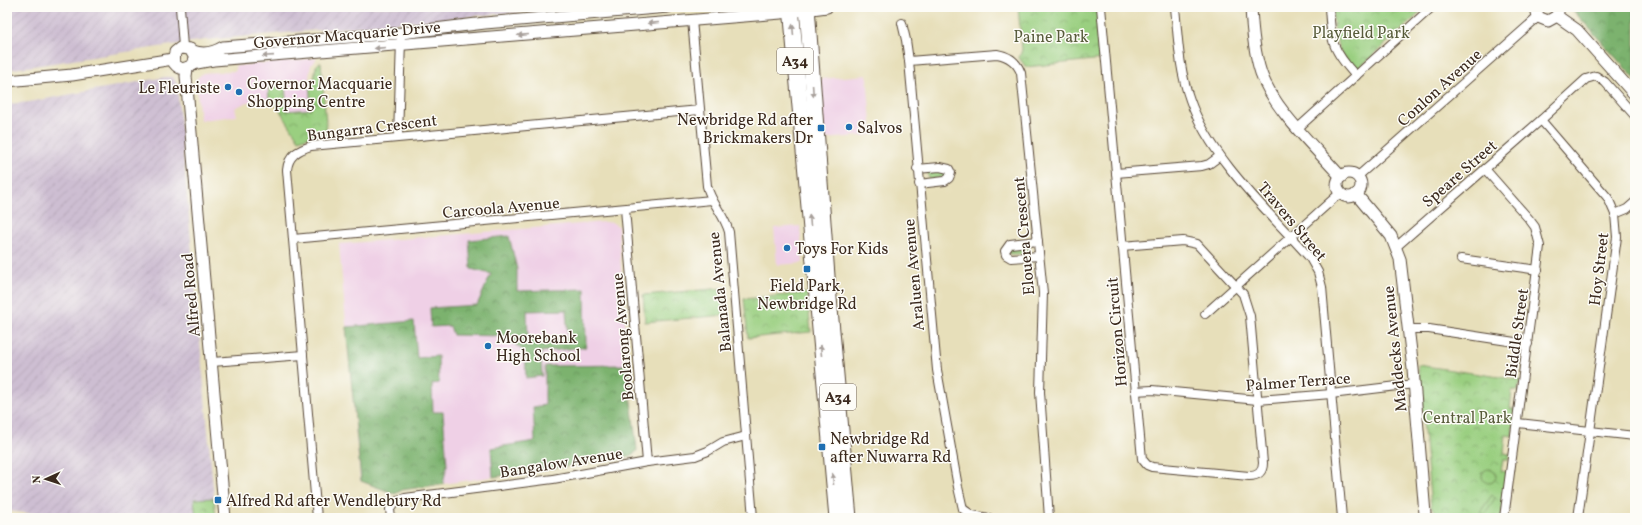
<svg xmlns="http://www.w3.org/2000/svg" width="1642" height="525" font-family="Vollkorn,serif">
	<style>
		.built { fill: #efd0e6 }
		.industrial { fill: url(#industrial-furrows) }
		.forest { fill: url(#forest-crowns); stroke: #5b6e46; fill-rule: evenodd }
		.park { fill: url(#park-crowns); stroke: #6a7c4f }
		.garden { fill: #9acf80; stroke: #6a7c4f }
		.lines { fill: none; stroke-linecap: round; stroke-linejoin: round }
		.street-casing { stroke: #554535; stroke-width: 10 }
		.secondary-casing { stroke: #554535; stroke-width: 13 }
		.highway-casing { stroke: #554535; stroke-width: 17 }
		.street { stroke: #fff; stroke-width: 8 }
		.secondary { stroke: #fff; stroke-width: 11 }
		.highway { stroke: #fff; stroke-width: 15 }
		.oneway { fill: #a79f9a }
		.poi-dot { fill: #1f6fb2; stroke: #fdfcf7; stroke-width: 1.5 }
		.labels { text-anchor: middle; stroke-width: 3; stroke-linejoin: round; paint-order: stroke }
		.shield { fill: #fdfcf7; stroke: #75695f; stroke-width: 1 }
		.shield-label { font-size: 15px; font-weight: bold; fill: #3b2a1e }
		.park-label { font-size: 16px; fill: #585c3b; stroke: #fdfcf7 }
		.street-label { font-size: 16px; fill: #3b2a1e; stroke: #fdfcf7 }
		.poi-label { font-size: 16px; fill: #3b2a1e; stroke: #fdfcf7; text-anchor: start }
	</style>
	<defs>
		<pattern id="industrial-furrows" width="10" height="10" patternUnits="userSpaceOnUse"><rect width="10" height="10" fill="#cdbed2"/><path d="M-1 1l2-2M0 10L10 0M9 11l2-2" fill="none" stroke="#b1a3b4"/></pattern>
		<pattern id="forest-crowns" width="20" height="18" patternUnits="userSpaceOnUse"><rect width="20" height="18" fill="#7bb26e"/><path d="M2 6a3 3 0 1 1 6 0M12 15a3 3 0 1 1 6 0" fill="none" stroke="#66915a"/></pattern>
		<pattern id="park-crowns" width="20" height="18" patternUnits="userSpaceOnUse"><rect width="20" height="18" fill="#9acf80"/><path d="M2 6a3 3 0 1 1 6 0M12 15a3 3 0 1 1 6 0" fill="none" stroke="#7fa868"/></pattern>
	</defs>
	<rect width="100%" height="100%" fill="#fdfcf7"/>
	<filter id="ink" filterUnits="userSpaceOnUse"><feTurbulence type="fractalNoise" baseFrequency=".025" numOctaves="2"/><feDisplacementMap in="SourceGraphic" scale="8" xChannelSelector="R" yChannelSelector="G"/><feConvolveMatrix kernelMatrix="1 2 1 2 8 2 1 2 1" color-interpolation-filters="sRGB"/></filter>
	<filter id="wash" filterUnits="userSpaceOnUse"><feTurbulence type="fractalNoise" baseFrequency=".012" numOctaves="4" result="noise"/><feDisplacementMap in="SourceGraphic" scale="16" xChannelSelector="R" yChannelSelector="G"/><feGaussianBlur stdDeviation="0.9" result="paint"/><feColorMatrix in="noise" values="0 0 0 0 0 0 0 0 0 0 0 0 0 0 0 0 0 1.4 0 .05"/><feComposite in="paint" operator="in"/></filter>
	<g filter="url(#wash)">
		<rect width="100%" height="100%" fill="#e7dfba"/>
		<g class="built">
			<polygon points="317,58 311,65 309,78 312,109 287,111 279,84 268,83 269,100 247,102 235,108 237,116 200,120 196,79 203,73 236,71 235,66"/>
			<polygon points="867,75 872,135 824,139 820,79"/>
			<polygon points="605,222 613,223 618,226 630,393 637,450 634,454 628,457 402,490 395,494 360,481 339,244"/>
			<polygon points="800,226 803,263 777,265 774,228"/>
		</g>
		<g class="industrial">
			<polygon points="7,7 579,7 205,40 7,70"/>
			<polygon points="165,77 173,77 177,84 214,498 194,499 196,518 75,518 7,511 7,104 29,102"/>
		</g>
		<g class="forest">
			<polygon points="1570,7 1635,7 1635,79"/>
			<path d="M 509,236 L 517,269 L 517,291 L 585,289 L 586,347 L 541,352 L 542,376 L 526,378 L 525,352 L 504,336 L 453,335 L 450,326 L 431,327 L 430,308 L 477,305 L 491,274 L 471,269 L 469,240 ZM 566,310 L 568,338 L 528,340 L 527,311 Z"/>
			<polygon points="414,321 417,358 438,356 439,383 432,384 433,412 443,412 447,465 443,484 402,490 395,494 361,481 346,327"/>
			<polygon points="629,365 630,393 637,450 634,454 628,457 493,477 491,448 535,441 533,407 545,405 545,366"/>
		</g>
		<g class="park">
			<polygon points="1018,7 1098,7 1103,59 1026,67 1019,58 1022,50"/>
			<path d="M 1332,7 L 1421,7 L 1422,8 L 1420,13 L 1360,67 L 1356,68 C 1335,60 1334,25 1332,7 Z"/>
			<polygon points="319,63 321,63 327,135 311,136 299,140 273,100 269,100 268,83 285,84 287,111 311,109 309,81 314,79 316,66"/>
			<polygon points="724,288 726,315 645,322 643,295"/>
			<polygon points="807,293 811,332 748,338 744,299"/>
			<polygon points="1418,365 1520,380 1518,391 1512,390 1510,409 1515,409 1512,436 1506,435 1504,453 1510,454 1509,460 1503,460 1501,471 1507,472 1501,518 1442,518 1431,507"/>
			<polygon points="214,498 216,518 196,518 194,499"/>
		</g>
		<g class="garden">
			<polygon points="931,170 947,172 947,177 930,179 927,174"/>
			<polygon points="1027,246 1030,249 1027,254 1009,254 1010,247"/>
			<circle cx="1489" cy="476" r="7"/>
			<polygon points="1492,495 1495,498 1485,515 1480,512"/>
		</g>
	</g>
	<g filter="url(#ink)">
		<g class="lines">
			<defs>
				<g id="street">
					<polyline points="180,7 183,47"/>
					<path d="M 1101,7 L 1142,459 L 1147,465 L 1152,467 L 1249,476 C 1258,476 1263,472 1263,463 L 1250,316 L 1243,294 L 1197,244 L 1183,241 L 1122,246"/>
					<path d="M 1175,7 C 1178,38 1179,70 1190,100 C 1210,158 1269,212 1310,258 L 1318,272 L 1322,287 L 1342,518"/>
					<path d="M 1329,7 C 1331,42 1332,50 1356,76"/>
					<path d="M 692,20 L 707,186 C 711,203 724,214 729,232 L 753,518"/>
					<polyline points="902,23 906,40 909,61 937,370 958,487 963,509 972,515 972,518"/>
					<path d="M 909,61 L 997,54 C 1009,56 1017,62 1021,73 L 1043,293 L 1040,392 L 1049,518"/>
					<polyline points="1298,128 1432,7"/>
					<polyline points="398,137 401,40"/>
					<polyline points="917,169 940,167 949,169 951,173 949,178 945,181 919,184"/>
					<polyline points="1485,169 1529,219 1535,227 1540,246 1504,518"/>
					<polyline points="1116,173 1202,166 1209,164 1220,156"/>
					<polyline points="1357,177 1538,17"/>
					<polyline points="625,209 647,462"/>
					<polyline points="1615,214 1627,209 1635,202"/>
					<polyline points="293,239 712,200"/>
					<polyline points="1038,241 1010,244 1005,251 1006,255 1011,258 1039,256"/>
					<polyline points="1396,247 1541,120"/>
					<polyline points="1461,259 1538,270"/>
					<polyline points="1205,314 1340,193"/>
					<polyline points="1409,329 1429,329 1528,344"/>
					<polyline points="212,362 303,355"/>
					<polyline points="1135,391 1152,390 1258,400 1331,394 1414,384"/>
					<polyline points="1518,423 1635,436"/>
					<polyline points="972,515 989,518"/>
					<path d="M 317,518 L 287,170 C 288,156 298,150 311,146 L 700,110"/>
					<polyline points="391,518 390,509 397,500 405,498 553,479 647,462 695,456 708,451 723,442 746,436"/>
					<polyline points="1578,518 1617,237 1615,214 1608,198 1541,120 1586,79 1596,76 1605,82 1635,116"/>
				</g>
				<g id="secondary">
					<path d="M 1251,7 C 1252,29 1254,52 1261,73 C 1274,110 1315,147 1341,177"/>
					<polyline points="1536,7 1538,17 1548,21 1557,16 1559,7"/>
					<polyline points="1557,16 1577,30 1635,95"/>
					<path d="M 193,51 C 204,55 213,53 223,47 L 401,33 L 485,23 L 668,7"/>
					<path d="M 193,65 L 195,58 L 190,49 L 180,48 L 175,52 L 174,63 C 181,72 186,68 194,64 C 200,62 207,61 214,60 L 781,13 L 827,7"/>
					<polyline points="187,69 186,76 225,518"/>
					<polyline points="7,81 72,75 173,59"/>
					<circle cx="1349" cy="185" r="12"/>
					<polyline points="1356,194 1391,236 1400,259 1413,369 1425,514"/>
				</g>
				<g id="highway">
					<polyline points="791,7 837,518"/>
					<polyline points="807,7 827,276 849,518"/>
				</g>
			</defs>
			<use href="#street" class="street-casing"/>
			<use href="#secondary" class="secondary-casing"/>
			<use href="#highway" class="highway-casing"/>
			<use href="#street" class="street"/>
			<use href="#secondary" class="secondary"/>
			<use href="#highway" class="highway"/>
		</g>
		<defs><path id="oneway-solid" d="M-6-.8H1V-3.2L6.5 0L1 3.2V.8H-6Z"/></defs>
		<g class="oneway">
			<use href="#oneway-solid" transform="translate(653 23) rotate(175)"/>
			<use href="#oneway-solid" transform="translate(793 30) rotate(-95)"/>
			<use href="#oneway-solid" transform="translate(523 35) rotate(175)"/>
			<use href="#oneway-solid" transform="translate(380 48) rotate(175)"/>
			<use href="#oneway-solid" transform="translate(268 56) rotate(176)"/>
			<use href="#oneway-solid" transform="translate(813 91) rotate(86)"/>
			<use href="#oneway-solid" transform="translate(810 220) rotate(-95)"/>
			<use href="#oneway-solid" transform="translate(821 350) rotate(-95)"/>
			<use href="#oneway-solid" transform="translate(833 479) rotate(-95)"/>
		</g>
	</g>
	<g class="poi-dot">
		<circle cx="228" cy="87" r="4"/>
		<circle cx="239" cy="92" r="4"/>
		<circle cx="849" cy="127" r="4"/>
		<rect x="817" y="124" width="8" height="8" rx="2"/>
		<circle cx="787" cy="248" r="4"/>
		<rect x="803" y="265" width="8" height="8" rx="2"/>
		<circle cx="488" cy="346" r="4"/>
		<rect x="818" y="443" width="8" height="8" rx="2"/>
		<rect x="214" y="496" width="8" height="8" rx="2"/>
	</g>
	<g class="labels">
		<g class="shield">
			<rect x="777" y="48" width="36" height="26" rx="3"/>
			<rect x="820" y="384" width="36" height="26" rx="3"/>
		</g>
		<g class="shield-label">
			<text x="795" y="66">A34</text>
			<text x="838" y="402">A34</text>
		</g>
		<g class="park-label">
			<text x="1361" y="38">Playfield Park</text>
			<text x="1051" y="42">Paine Park</text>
			<text x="1467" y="423">Central Park</text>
		</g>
		<g class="street-label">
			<text transform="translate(347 34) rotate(-5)" y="6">Governor Macquarie Drive</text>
			<text transform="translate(1439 87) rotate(-42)" y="6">Conlon Avenue</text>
			<text transform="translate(372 127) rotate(-7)" y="6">Bungarra Crescent</text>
			<text transform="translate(1459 173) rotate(-41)" y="6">Speare Street</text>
			<text transform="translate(501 207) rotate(-5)" y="6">Carcoola Avenue</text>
			<text transform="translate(1293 221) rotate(50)" y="6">Travers Street</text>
			<text transform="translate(1023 236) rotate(-95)" y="6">Elouera Crescent</text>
			<text transform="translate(1598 269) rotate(-83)" y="6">Hoy Street</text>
			<text transform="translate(913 275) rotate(-95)" y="6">Araluen Avenue</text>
			<text transform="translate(719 292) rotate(-96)" y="6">Balanada Avenue</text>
			<text transform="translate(190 295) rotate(-95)" y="6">Alfred Road</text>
			<text transform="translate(1116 332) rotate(-95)" y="6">Horizon Circuit</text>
			<text transform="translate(1516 333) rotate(-82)" y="6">Biddle Street</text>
			<text transform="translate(622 337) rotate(-95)" y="6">Boolarong Avenue</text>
			<text transform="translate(1394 349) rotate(-96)" y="6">Maddecks Avenue</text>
			<text transform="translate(1298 381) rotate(-4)" y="6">Palmer Terrace</text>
			<text transform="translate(561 462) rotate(-9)" y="6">Bangalow Avenue</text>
		</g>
		<g class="poi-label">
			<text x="247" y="89">Governor Macquarie<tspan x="247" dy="18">Shopping Centre</tspan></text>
			<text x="220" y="93" text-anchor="end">Le Fleuriste</text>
			<text x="813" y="125" text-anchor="end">Newbridge Rd after<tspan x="813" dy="18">Brickmakers Dr</tspan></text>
			<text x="857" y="133">Salvos</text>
			<text x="795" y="254">Toys For Kids</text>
			<text x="807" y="291" text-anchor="middle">Field Park,<tspan x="807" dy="18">Newbridge Rd</tspan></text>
			<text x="496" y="343">Moorebank<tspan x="496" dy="18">High School</tspan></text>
			<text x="830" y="444">Newbridge Rd<tspan x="830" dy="18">after Nuwarra Rd</tspan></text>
			<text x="226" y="506">Alfred Rd after Wendlebury Rd</text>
		</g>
	</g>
	<rect width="1642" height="525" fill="none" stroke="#fdfcf7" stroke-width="24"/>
	<g transform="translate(46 479) rotate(267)" stroke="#fdfcf7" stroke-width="3" paint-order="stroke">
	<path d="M0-3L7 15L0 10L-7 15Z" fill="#3b2a1e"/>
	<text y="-6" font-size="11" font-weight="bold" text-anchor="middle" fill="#3b2a1e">N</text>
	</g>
</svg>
